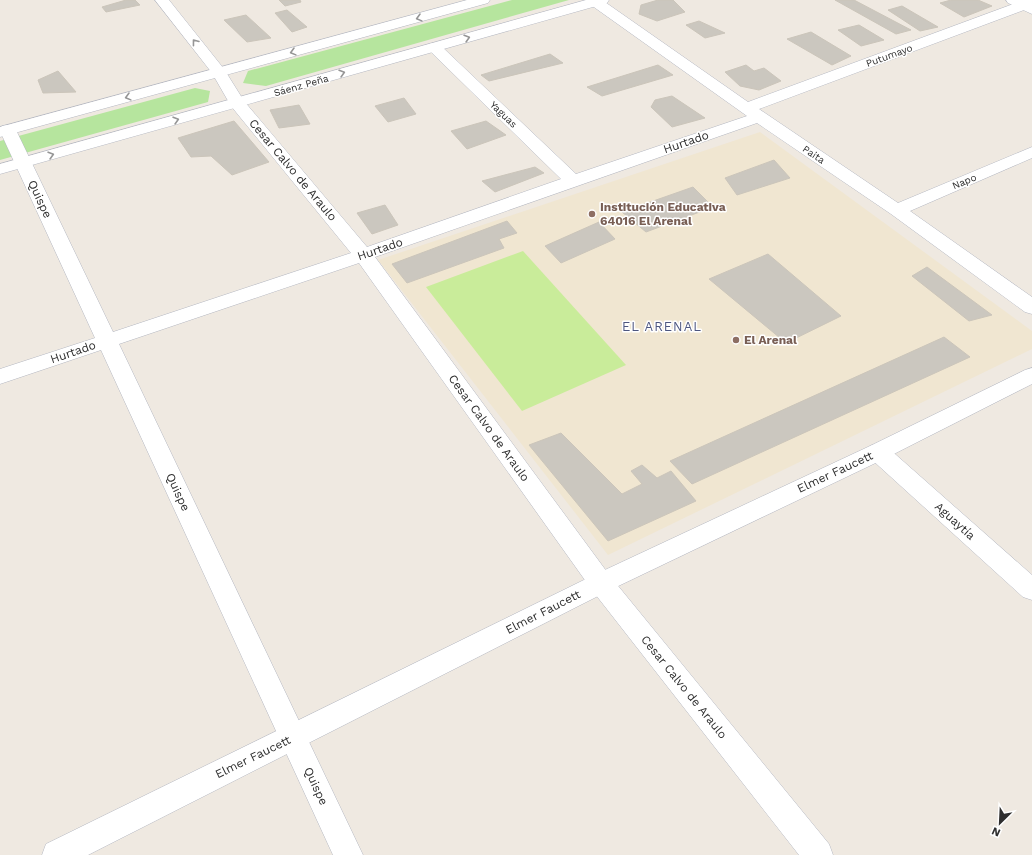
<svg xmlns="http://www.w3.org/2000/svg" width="1032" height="855" font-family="'Work Sans',sans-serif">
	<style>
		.education { fill: #f0e6d1 }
		.green { fill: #b6e59e }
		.pitch { fill: #c9ec9a }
		.building { fill: #cbc7bf; stroke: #cbc5ba }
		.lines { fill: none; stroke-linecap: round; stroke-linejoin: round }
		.minor-casing { stroke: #b4b7c1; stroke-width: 1 }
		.tertiary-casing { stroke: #b4b7c1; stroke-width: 1 }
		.secondary-casing { stroke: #b4b7c1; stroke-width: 1 }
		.minor { fill: #fff; fill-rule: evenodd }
		.tertiary { fill: #fff; fill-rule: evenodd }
		.secondary { fill: #fff; fill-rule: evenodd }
		.oneway { stroke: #969696 }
		.education-dot { fill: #8d6e63; stroke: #fff; stroke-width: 1.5 }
		.labels { text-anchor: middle; stroke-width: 3; stroke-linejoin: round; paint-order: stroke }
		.far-street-label { font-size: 10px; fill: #2e2e2e; stroke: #fff }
		.street-label { font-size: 12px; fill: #2e2e2e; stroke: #fff }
		.education-label { font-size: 12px; font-weight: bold; fill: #785e54; stroke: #fff; text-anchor: start }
		.neighbourhood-label { font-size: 13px; letter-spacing: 1px; fill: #4d5680; stroke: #fff }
	</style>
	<rect width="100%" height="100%" fill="#efe9e1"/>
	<polygon class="education" points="760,132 1032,331 1032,349 608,555 378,260"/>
	<g class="green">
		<polygon points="512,0 569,0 266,86 243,83 248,71"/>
		<polygon points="195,88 210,91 208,102 0,160 0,141"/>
	</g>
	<polygon class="pitch" points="523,251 626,365 522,411 426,287"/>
	<g class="building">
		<polygon points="126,0 135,0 140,5 106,12 102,7"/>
		<polygon points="279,0 300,0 301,2 285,6"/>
		<polygon points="658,0 673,0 685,12 657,21 639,14 641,5"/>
		<polygon points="835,0 854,0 911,30 896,34"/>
		<polygon points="951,0 978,0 992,6 964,17 940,3"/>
		<polygon points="902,6 938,27 920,31 888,10"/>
		<polygon points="287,10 307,27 292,32 275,13"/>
		<polygon points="246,15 271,38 247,42 224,20"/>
		<polygon points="699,21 725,33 705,38 686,25"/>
		<polygon points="859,25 884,40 861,46 838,30"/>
		<polygon points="811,32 851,56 832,65 787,39"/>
		<polygon points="550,54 563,63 489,81 481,75"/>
		<polygon points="658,65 673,75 602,96 587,87"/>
		<polygon points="746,65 754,71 764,68 781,81 759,90 740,86 725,72"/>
		<polygon points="58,71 76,92 43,93 38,80"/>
		<polygon points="672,96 705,118 672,127 651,107 655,100"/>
		<polygon points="404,98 416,114 388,122 375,106"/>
		<polygon points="299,105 310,124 279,128 270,110"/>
		<polygon points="234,121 269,162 232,175 211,156 191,157 178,138"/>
		<polygon points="486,121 506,135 467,149 451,131"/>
		<polygon points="774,160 790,178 737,195 725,178"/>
		<polygon points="535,167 544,173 495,192 482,181"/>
		<polygon points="693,187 713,207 646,232 622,212"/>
		<polygon points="385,205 398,225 372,234 357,213"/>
		<polygon points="507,221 517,233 499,239 504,248 407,283 392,264"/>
		<polygon points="599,222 615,239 561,263 545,246"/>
		<polygon points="768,254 841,316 786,343 709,279"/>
		<polygon points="927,267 992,315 969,321 912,276"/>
		<polygon points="944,337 970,357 692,484 670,461"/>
		<polygon points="561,433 622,494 642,484 631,471 642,465 657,478 671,471 696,501 608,541 529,445"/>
	</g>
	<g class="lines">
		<defs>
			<g id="minor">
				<polygon points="155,0 169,0 224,69 244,101 367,247 561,179 429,50 427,47 429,44 434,43 439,44 576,174 747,116 591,5 589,2 590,0 602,0 748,102 1024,0 1032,0 1032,7 759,109 898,203 1032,147 1032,158 910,211 1032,297 1032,314 1025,312 891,214 757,123 375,257 610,576 829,844 833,855 799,855 592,590 359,263 119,344 363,855 333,855 101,350 0,384 0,369 95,338 0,131 2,126 8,125 14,126 16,130 113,332 351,253 231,106 212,73"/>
				<polygon points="878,444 886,446 1032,575 1032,600 1023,597 870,458 867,452 870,446"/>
			</g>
			<g id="tertiary">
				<polygon points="1006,0 1024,0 1032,4 1032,14 1008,3"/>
				<polygon points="1032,368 1032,384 886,458 610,590 88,855 42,855 46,844 592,576 870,446 1025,370"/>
			</g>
			<g id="secondary">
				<polygon points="467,0 490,0 488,3 0,137 0,127"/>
				<polygon points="586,0 609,0 607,3 0,174 0,164"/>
			</g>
		</defs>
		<use href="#minor" class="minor-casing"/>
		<use href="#tertiary" class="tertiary-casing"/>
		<use href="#secondary" class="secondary-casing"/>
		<use href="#minor" class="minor"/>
		<use href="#tertiary" class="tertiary"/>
		<use href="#secondary" class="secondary"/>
	</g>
	<defs><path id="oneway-chevron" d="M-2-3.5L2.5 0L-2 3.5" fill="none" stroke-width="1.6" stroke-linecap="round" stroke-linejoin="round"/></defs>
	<g class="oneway">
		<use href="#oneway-chevron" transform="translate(419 18) rotate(165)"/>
		<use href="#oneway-chevron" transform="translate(467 38) rotate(-16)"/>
		<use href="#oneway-chevron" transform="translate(195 42) rotate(-128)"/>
		<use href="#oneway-chevron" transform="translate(293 52) rotate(165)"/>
		<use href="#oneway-chevron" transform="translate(342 73) rotate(-16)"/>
		<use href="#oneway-chevron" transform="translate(128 97) rotate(165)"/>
		<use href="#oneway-chevron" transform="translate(176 120) rotate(-16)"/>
		<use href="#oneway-chevron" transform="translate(51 155) rotate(-16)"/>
	</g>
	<g class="education-dot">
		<circle cx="592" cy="214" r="4"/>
		<circle cx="736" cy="340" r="4"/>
	</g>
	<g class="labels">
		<g class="far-street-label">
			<text transform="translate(889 55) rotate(-20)" y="4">Putumayo</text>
			<text transform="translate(301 85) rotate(-16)" y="4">Sáenz Peña</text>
			<text transform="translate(504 114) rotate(44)" y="4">Yaguas</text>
			<text transform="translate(814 154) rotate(34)" y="4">Paita</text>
			<text transform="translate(964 181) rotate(-23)" y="4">Napo</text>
		</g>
		<g class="street-label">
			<text transform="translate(686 142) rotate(-19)" y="4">Hurtado</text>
			<text transform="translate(293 170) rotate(50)" y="4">Cesar Calvo de Araulo</text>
			<text transform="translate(40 199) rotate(65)" y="4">Quispe</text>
			<text transform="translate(380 249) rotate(-19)" y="4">Hurtado</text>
			<text transform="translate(73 352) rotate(-19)" y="4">Hurtado</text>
			<text transform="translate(489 428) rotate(54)" y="4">Cesar Calvo de Araulo</text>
			<text transform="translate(835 472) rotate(-25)" y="4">Elmer Faucett</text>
			<text transform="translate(178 492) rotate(65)" y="4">Quispe</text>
			<text transform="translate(955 521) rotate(42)" y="4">Aguaytía</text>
			<text transform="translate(543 612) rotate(-27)" y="4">Elmer Faucett</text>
			<text transform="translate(684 687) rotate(51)" y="4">Cesar Calvo de Araulo</text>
			<text transform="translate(253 757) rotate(-26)" y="4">Elmer Faucett</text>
			<text transform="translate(316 786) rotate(65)" y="4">Quispe</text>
		</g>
		<g class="education-label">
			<text x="600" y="211">Institución Educativa<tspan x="600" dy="14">64016 El Arenal</tspan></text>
			<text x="744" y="344">El Arenal</text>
		</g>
		<g class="neighbourhood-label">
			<text x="662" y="331">EL ARENAL</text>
		</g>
	</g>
	<g transform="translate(1000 823) rotate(204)" stroke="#ffffff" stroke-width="3" paint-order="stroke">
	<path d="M0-3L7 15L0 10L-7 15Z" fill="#2e2e2e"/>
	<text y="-6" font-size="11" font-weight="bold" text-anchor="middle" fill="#2e2e2e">N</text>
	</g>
</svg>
